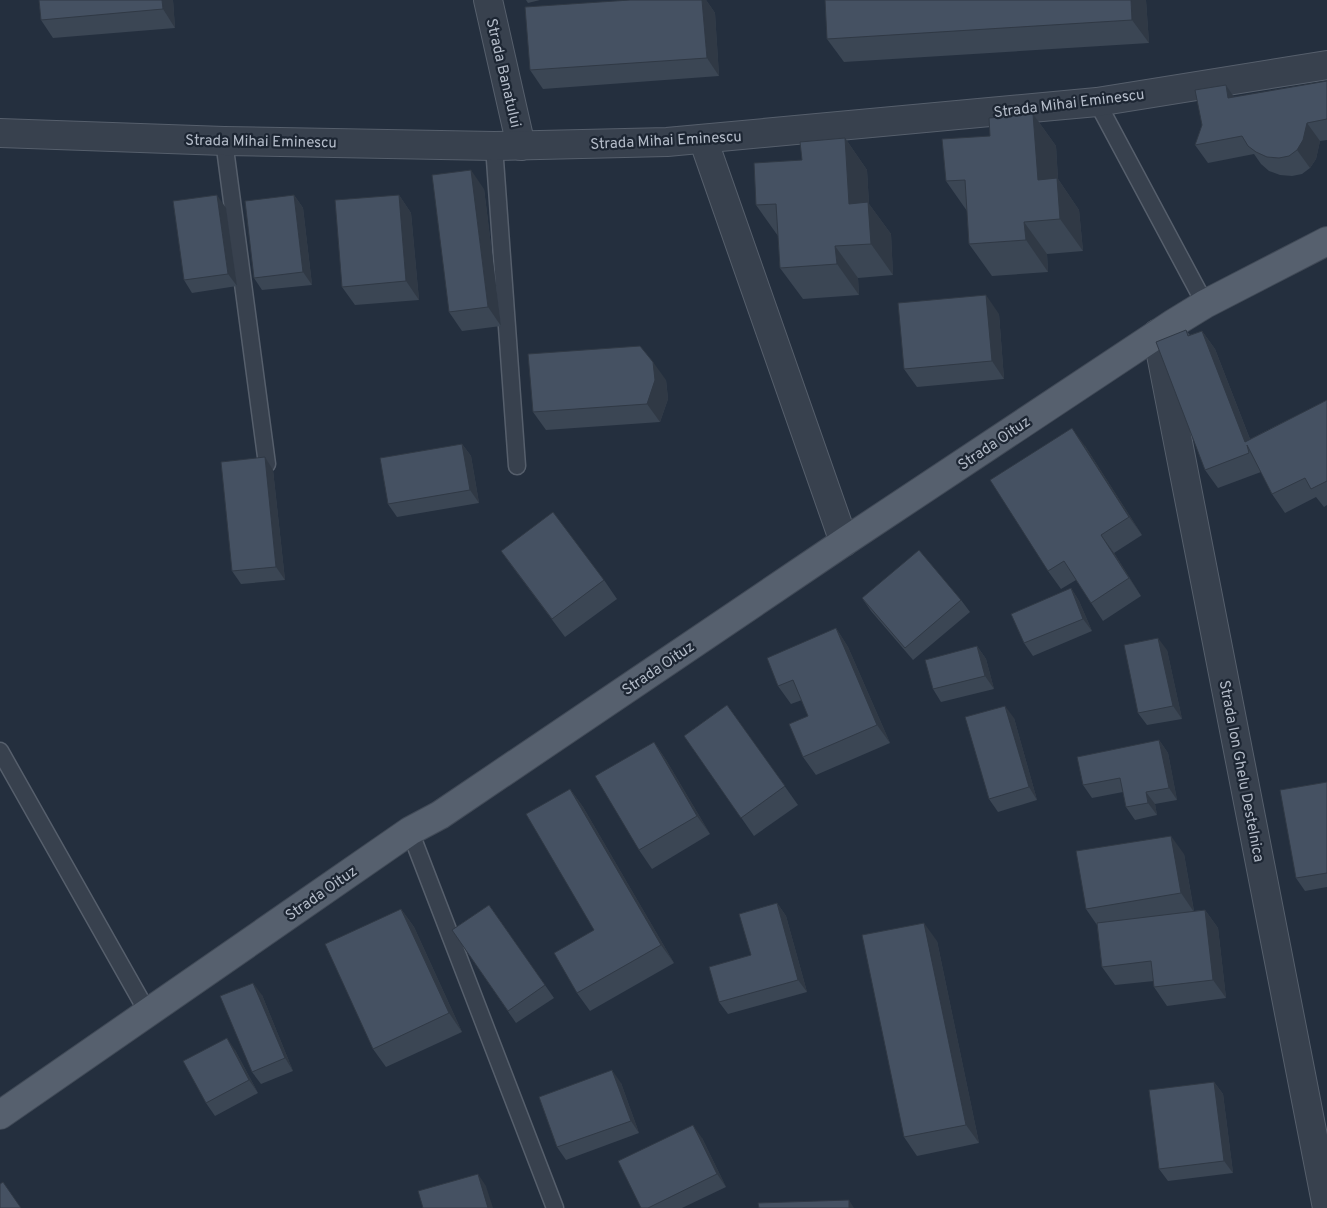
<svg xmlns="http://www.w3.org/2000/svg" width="1327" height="1208" font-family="Overpass,sans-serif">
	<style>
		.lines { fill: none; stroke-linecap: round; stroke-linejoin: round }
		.service-casing { stroke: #565f6c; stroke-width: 19 }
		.minor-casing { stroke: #565f6c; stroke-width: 30 }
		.primary-casing { stroke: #414a57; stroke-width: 30 }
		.service { stroke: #38414e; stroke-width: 16 }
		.minor { stroke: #38414e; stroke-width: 28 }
		.primary { stroke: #56606e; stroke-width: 28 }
		.wall { fill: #3b4654 }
		.shaded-wall { fill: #303945 }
		.building { fill: #455162; stroke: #303945 }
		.labels { text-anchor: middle; stroke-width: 4.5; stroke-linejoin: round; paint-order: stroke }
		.street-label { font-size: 15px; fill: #b4bcc9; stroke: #1d2633 }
	</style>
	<rect width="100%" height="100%" fill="#242f3e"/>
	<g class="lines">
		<defs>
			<g id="service">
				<polyline points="1097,102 1205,304"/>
				<polyline points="224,141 267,464"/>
				<polyline points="494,146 517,466"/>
				<polyline points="0,751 148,1013"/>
				<polyline points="410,831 555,1208"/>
			</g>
			<g id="minor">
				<polyline points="488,0 521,146"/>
				<polyline points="0,133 224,141 494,146 667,142 1097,102 1327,65"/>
				<polyline points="703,139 844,542"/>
				<polyline points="1157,334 1327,1208"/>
			</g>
			<polyline id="primary" points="0,1115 410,831 440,815 844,542 1174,323 1205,304 1327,241"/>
		</defs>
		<use href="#service" class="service-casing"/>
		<use href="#minor" class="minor-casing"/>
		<use href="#primary" class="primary-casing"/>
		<use href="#service" class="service"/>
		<use href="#minor" class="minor"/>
		<use href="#primary" class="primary"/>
	</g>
	<g class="wall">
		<polygon points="39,0 173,0 175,28 53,38 41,20"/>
		<polygon points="526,0 540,0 528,3"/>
		<polygon points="630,0 706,0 715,13 719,76 543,89 530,70"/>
		<polygon points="1146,0 1149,43 844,62 827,39"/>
		<polygon points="1327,81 1327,140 1320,141 1316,159 1310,168 1302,174 1292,176 1280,175 1269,171 1261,164 1254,154 1208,163 1195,145 1226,85 1234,97"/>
		<polygon points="1033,114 1056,146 1058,179 1079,210 1083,251 1047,254 1048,272 992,276 969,244 967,211 946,181 990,136"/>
		<polygon points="845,138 867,170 869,204 891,234 893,275 858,278 859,295 803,299 780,268 778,236 756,205 802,160"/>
		<polygon points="484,189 501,326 462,331 449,312"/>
		<polygon points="294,195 303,208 312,285 262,290 254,278"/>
		<polygon points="399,195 411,213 419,300 355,305 342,287"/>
		<polygon points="226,208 237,286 192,293 184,280"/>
		<polygon points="999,314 1004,379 917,387 904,369"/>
		<polygon points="1186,330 1190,335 1202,331 1215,349 1250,439 1327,400 1327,505 1324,507 1316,497 1285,513 1272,494 1261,472 1218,488 1205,470"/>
		<polygon points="666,380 668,399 660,422 546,430 533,412"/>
		<polygon points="462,444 471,456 479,503 397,517 388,504"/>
		<polygon points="1085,446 1142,535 1114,553 1141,596 1103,621 1076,580 1061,589 1048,571"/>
		<polygon points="273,470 285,580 241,584 232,571"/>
		<polygon points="501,551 604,580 617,599 565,637 514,569"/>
		<polygon points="1071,588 1079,601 1092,631 1033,656 1024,643"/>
		<polygon points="862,598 961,600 970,612 913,660 871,611"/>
		<polygon points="836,628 848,647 890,743 816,775 803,757 808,716 802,700 791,704 778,686"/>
		<polygon points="977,646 986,659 994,689 941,702 933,689"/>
		<polygon points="1167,650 1182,719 1147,725 1138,713"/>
		<polygon points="727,705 798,805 754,836 684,736"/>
		<polygon points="1014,718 1037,800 998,812 989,799"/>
		<polygon points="1159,740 1168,753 1177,800 1155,804 1157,815 1135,820 1126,807 1123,792 1092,798 1083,785"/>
		<polygon points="654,742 666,760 710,834 652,869 639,850"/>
		<polygon points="1327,782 1327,887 1305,891 1296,878"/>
		<polygon points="570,789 583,807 674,963 590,1011 577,993 594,930"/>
		<polygon points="1184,854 1194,911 1205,910 1218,928 1226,998 1167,1006 1154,987 1154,981 1115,985 1102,967 1097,925 1086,909"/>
		<polygon points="777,903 786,916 807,992 728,1014 719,1002 751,955"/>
		<polygon points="489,905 554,998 516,1023 452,930"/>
		<polygon points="401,909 414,927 462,1032 386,1067 373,1049"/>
		<polygon points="937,941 979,1143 917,1156 904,1137"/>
		<polygon points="262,995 293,1071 261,1084 252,1072"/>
		<polygon points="235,1050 258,1093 215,1116 206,1103"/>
		<polygon points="1214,1082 1223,1094 1233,1173 1168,1181 1159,1169"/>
		<polygon points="621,1083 639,1133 566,1160 557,1147"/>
		<polygon points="702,1138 726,1187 682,1208 641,1208"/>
	</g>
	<g class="shaded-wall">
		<polygon points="162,0 173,0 175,28 163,9"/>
		<polygon points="702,0 706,0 715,13 719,76 707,58"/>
		<polygon points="1131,0 1146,0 1149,43 1132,20"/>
		<polygon points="1226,85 1238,103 1228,98"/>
		<polygon points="1033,114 1056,146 1058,179 1079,210 1083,251 1060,219 1038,180"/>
		<polygon points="1307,123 1320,141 1316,159 1310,168 1297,150"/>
		<polygon points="845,138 867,170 869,204 891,234 893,275 871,244 849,204"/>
		<polygon points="471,170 484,189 501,326 488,307"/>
		<polygon points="217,195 226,208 237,286 228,274"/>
		<polygon points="294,195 303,208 312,285 303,272"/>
		<polygon points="399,195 411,213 419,300 406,281"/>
		<polygon points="1024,222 1047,254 1048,272 1026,240"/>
		<polygon points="835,246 858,278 859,295 837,264"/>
		<polygon points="986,295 999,314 1004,379 992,361"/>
		<polygon points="1202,331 1215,349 1258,460 1245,442"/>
		<polygon points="653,362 666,380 668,399 660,422 647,404"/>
		<polygon points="1072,428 1085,446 1142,535 1129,517"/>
		<polygon points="462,444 471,456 479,503 470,490"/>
		<polygon points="265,457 273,470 285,580 276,567"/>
		<polygon points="1101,535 1114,553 1141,596 1129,578"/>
		<polygon points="1071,588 1079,601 1092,631 1083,619"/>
		<polygon points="836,628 848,647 890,743 877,725"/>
		<polygon points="1158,638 1167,650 1182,719 1173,706"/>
		<polygon points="977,646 986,659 994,689 985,676"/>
		<polygon points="1005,706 1014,718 1037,800 1029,787"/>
		<polygon points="1159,740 1168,753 1177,800 1169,788"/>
		<polygon points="654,742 666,760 710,834 697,816"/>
		<polygon points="570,789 583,807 674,963 661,945"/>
		<polygon points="1146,792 1155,804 1157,815 1148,803"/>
		<polygon points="1171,836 1184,854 1194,912 1181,893"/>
		<polygon points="777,903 786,916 807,992 798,980"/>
		<polygon points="401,909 414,927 462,1032 449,1013"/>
		<polygon points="1205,910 1218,928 1226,998 1213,980"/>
		<polygon points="924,923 937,941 979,1143 966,1125"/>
		<polygon points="253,983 262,995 293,1071 285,1058"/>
		<polygon points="227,1038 235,1050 258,1093 249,1080"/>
		<polygon points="612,1070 621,1083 639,1133 631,1121"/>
		<polygon points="1214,1082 1223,1094 1233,1173 1224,1161"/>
		<polygon points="693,1125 702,1138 726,1187 717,1174"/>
		<polygon points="478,1174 486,1186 493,1208 488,1208"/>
		<polygon points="849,1200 854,1208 849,1208"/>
	</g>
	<g class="building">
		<polygon points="39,0 162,0 163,9 41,20"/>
		<polygon points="630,0 702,0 707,58 530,70 525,7"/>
		<polygon points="825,0 1131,0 1132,20 827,39"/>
		<polygon points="1327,81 1327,119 1307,123 1303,140 1297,150 1289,156 1279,158 1267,157 1256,152 1248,146 1242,136 1195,145 1202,125 1195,90 1226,85 1228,98"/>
		<polygon points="1033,114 1038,180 1057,178 1060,219 1024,222 1026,240 969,244 965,180 946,181 942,139 990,136 989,118"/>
		<polygon points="845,138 849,204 868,202 871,244 835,246 837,264 780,268 776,204 756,205 754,163 802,160 800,142"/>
		<polygon points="471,170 488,307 449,312 432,175"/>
		<polygon points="217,195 228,274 184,280 173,201"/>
		<polygon points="294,195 303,272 254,278 245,201"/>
		<polygon points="399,195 406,281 342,287 335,200"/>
		<polygon points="986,295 992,361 904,369 898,303"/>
		<polygon points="1186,330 1188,336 1202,331 1245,442 1327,400 1327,481 1311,489 1305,478 1272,494 1247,445 1249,453 1205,470 1156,342"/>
		<polygon points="640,346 653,362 655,380 647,404 533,412 528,354"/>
		<polygon points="1072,428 1129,517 1101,535 1129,578 1091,603 1064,561 1048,571 990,480"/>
		<polygon points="462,444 470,490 388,504 380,458"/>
		<polygon points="265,457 276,567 232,571 221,462"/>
		<polygon points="553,512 604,580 552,619 501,551"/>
		<polygon points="919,550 961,600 905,648 862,598"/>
		<polygon points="1071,588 1083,619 1024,643 1011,614"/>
		<polygon points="836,628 877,725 803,757 789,724 808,716 793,680 778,686 767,658"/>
		<polygon points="1158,638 1173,706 1138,713 1124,645"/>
		<polygon points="977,646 985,676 933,689 925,660"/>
		<polygon points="727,705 785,786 741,818 684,736"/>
		<polygon points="1005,706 1029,787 989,799 965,717"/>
		<polygon points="1159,740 1169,788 1146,792 1148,803 1126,807 1120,778 1083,785 1077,757"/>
		<polygon points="654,742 697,816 639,850 595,776"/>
		<polygon points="1327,782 1327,873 1296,878 1280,790"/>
		<polygon points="570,789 661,945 577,993 554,953 594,930 526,814"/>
		<polygon points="1171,836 1181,893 1086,909 1076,851"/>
		<polygon points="777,903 798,980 719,1002 709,967 751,955 739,914"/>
		<polygon points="489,905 545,985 508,1011 452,930"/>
		<polygon points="401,909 449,1013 373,1049 325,944"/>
		<polygon points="1205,910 1213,980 1154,987 1151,961 1102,967 1097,923"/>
		<polygon points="924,923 966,1125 904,1137 862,935"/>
		<polygon points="253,983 285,1058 252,1072 220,996"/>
		<polygon points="227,1038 249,1080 206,1103 183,1061"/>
		<polygon points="612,1070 631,1121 557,1147 539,1097"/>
		<polygon points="1214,1082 1224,1161 1159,1169 1149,1090"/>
		<polygon points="693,1125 717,1174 648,1208 641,1208 618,1161"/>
		<polygon points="478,1174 488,1208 423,1208 418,1191"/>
		<polygon points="3,1182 21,1208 0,1208 0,1184"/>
		<polygon points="849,1200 849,1208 759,1208 758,1203"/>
	</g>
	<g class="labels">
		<g class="street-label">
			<text transform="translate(504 73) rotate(77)" y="5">Strada Banatului</text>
			<text transform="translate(1069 103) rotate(-7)" y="5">Strada Mihai Eminescu</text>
			<text transform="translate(666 140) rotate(-3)" y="5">Strada Mihai Eminescu</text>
			<text transform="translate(261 141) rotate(1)" y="5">Strada Mihai Eminescu</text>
			<text transform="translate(994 443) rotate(-34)" y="5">Strada Oituz</text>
			<text transform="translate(658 668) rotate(-34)" y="5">Strada Oituz</text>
			<text transform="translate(1242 771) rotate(79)" y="5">Strada Ion Ghelu Destelnica</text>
			<text transform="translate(321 893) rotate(-35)" y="5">Strada Oituz</text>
		</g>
	</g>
</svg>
